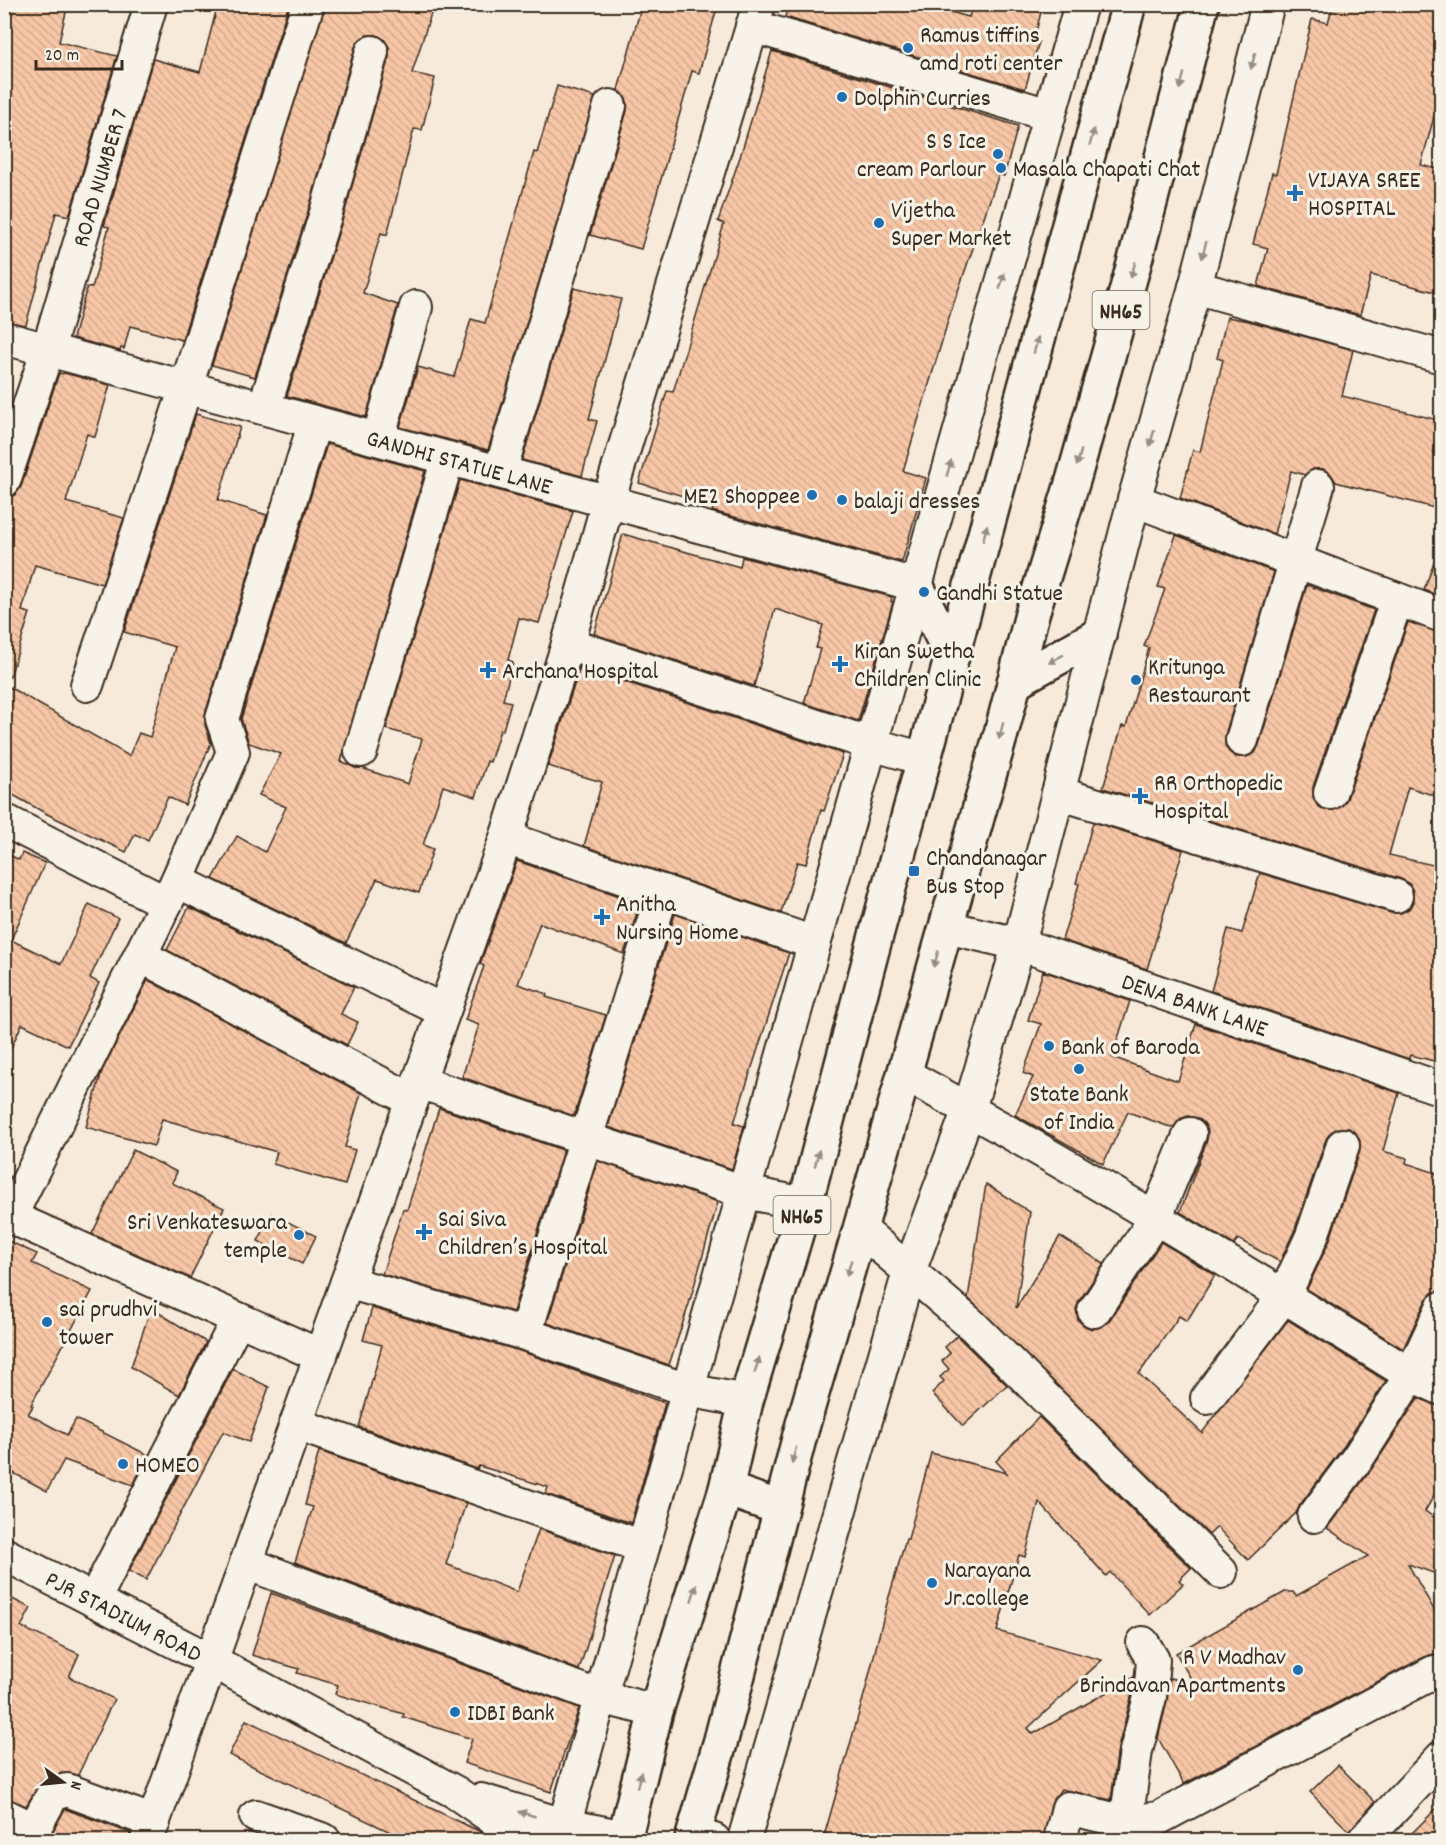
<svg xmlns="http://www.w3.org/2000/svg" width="1446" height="1845" font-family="Dekko,sans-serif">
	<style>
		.building { fill: url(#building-back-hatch); stroke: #3b2a1e; stroke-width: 1.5 }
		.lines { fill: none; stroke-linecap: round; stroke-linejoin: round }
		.minor-casing { stroke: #3b2a1e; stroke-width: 36 }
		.highway-casing { stroke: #3b2a1e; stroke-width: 38 }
		.minor { stroke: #f7f3e8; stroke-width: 32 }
		.highway { stroke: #f7f3e8; stroke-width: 33 }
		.oneway { fill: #998e83 }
		.poi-dot { fill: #1f6fb2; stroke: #f7f3e8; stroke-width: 2 }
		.labels { text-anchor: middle; stroke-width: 6; stroke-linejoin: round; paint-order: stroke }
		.shield { fill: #f7f3e8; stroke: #73665b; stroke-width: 1.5 }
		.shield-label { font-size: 22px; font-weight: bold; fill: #3b2a1e }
		.poi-label { font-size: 24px; fill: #3b2a1e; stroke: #f7f3e8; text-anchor: start }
		.street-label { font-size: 24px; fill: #3b2a1e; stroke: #f7f3e8 }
	</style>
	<defs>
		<pattern id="building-back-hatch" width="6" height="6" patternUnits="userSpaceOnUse" patternTransform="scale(1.5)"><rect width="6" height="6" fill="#f6c6a6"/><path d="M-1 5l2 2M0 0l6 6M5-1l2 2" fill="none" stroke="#d4aa8e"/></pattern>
	</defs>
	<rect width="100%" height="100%" fill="#f7eadb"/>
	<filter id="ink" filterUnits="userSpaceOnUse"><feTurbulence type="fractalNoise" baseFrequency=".0167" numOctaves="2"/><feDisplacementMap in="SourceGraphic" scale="12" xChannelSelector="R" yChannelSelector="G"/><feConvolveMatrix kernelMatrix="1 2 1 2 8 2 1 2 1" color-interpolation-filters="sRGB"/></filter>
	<g filter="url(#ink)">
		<g class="building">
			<polygon points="14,4 68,4 59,42 117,56 69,216 56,213 26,325 4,321 4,24 9,25"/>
			<polygon points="218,4 289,4 182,340 130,326 124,349 121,348 120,351 73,338 87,287 92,288 109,227 104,226 153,59 200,72"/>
			<polygon points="325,4 434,4 412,73 435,78 422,130 414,129 387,235 381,233 363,293 398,305 366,417 287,396 343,218 389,57 389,47 384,39 377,35 367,35 359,40 355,47 309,208 255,377 212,365"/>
			<polygon points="642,4 718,4 699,73 692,71 641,249 590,235 627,111 627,101 623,94 618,90"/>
			<polygon points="788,4 921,4 969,17 973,4 1043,4 1034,40 1039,42 1025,89 785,17"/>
			<polygon points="1333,4 1407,4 1442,14 1442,87 1421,165 1442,170 1442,266 1435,292 1371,275 1360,315 1258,286 1268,248 1253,244 1272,173 1276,174 1312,19 1328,23"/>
			<polygon points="772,51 1018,126 1004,176 999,174 951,311 903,471 926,478 902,562 712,511 714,505 639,483 667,391 673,392 724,224 718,221 740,157"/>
			<polygon points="557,86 595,97 488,450 400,427 418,367 454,377 471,319 485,323 534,152 537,153"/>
			<polygon points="574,288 621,299 589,419 597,421 582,476 522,460"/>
			<polygon points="1227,317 1249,321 1353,350 1342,396 1442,421 1434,452 1442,453 1442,510 1336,482 1331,474 1323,469 1313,469 1305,475 1291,471 1274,534 1180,498 1193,450 1200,452 1223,360 1217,358"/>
			<polygon points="59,373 63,374 64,373 110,385 95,437 87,434 66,502 124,518 102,584 35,565 22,611 30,613 10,677 4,676 4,499 15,495 21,487"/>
			<polygon points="196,414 240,427 218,500 267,515 205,714 205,725 211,743 185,805 168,797 148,840 135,834 126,852 47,814 4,790 4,684 129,756 139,733 150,737 175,647 124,632"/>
			<polygon points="327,444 425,471 341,761 355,768 362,768 408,784 422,739 386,729 460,480 573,511 539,623 519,618 508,660 513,662 503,700 511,702 503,730 500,730 490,762 487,761 476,797 443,786 423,845 433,849 419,893 377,879 346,943 213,879 237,836 265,852 286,807 259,795 281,754 249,743 241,719"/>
			<polygon points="623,534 740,567 742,557 892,597 891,601 893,602 858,721 804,703 820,649 816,648 823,625 775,609 754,686 594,634"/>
			<polygon points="1176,535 1274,572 1225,735 1225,745 1229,752 1236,757 1247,757 1255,753 1259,745 1307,585 1374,610 1313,787 1313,797 1317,805 1324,810 1334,810 1342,806 1347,799 1408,622 1442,633 1442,798 1408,787 1389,855 1442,867 1442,1063 1410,1055 1409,1059 1211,991 1228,929 1242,933 1260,873 1391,913 1401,913 1409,909 1413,902 1413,891 1409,883 1401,879 1103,788 1122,726 1126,727 1149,648 1144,646 1165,589 1158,587"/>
			<polygon points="1439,548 1442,549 1442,597 1424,590"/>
			<polygon points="580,667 843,754 824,811 821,810 806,864 797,862 781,913 584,846 602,782 548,766"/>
			<polygon points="1093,822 1183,850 1147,969 1062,940 1079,884 1076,883"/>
			<polygon points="4,852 19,860 22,853 45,863 11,940 61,964 89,904 118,918 90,978 99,983 68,1046 22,1024 4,1063"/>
			<polygon points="517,861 640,903 624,954 540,923 518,984 547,994 546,997 606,1015 574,1116 462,1077 479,1025 465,1020 484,966 480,964"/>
			<polygon points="189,907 354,987 341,1014 358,1022 347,1045 167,950"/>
			<polygon points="675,914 789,953 734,1123 744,1126 732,1169 608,1127"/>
			<polygon points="1043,971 1130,1001 1112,1057 1178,1081 1196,1024 1399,1093 1383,1151 1407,1158 1406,1163 1442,1175 1442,1290 1432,1293 1426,1300 1403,1349 1307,1289 1329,1242 1360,1151 1360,1141 1356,1133 1349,1128 1339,1128 1331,1132 1326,1139 1295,1229 1280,1262 1238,1239 1234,1245 1180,1212 1207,1140 1208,1131 1204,1123 1197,1118 1188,1116 1180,1119 1173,1128 1128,1112 1103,1164 1015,1115 1033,1077 1023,1073 1041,1024 1028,1020"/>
			<polygon points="148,980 361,1093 345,1147 355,1150 345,1185 273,1164 277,1152 162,1119 154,1146 86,1127 102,1071"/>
			<polygon points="439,1108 563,1150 513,1312 382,1274 403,1209 407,1210"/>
			<polygon points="133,1150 177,1172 172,1183 224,1208 190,1278 92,1234"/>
			<polygon points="598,1161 718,1202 689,1304 669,1365 547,1323"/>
			<polygon points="986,1184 1030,1212 1016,1308 1060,1236 1104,1264 1079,1301 1076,1309 1078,1320 1085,1326 1092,1329 1101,1327 1109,1321 1161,1242 1215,1275 1187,1321 1179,1316 1139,1374 1202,1433 1288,1320 1386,1381 1344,1446 1300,1505 1296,1513 1248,1560 1217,1527 1209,1535 968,1298"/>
			<polygon points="272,1214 316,1236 302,1264 258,1241"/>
			<polygon points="4,1239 37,1254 32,1263 92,1291 31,1405 33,1406 28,1414 67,1435 76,1419 148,1455 133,1485 64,1460 47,1491 4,1468"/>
			<polygon points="151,1308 206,1342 179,1395 131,1367"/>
			<polygon points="372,1308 520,1351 665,1403 631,1523 546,1494 548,1487 479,1466 477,1469 359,1427 382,1345 363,1340"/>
			<polygon points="957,1336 1007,1385 963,1426 932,1393 944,1381 940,1377 949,1369 942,1361 950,1353 945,1347"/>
			<polygon points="233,1369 269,1387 249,1442 223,1432 146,1580 129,1571"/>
			<polygon points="1418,1398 1442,1407 1442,1482 1425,1511 1442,1523 1442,1576 1408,1564 1442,1624 1442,1652 1426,1656 1184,1784 1158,1738 1167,1701 1170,1678 1194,1684 1176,1653 1285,1592 1293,1592 1296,1596 1368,1556 1327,1528 1373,1467"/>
			<polygon points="1039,1417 1191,1568 1179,1580 1183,1584 1150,1615 1110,1572 1106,1576 1039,1502 1025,1557 1019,1555 997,1631 1102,1660 1028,1728 1033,1734 1134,1677 1132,1694 1118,1748 1111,1800 1061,1789 1051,1804 1043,1840 823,1840 866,1688 886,1607 906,1539 908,1539 931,1453 1007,1473 996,1461"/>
			<polygon points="319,1451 466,1503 446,1564 517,1592 539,1529 615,1556 579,1670 295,1562 313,1507 305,1505"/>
			<polygon points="271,1593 579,1708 551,1792 464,1763 472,1739 403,1717 404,1714 335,1694 338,1685 297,1673 299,1669 252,1655"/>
			<polygon points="4,1595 31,1608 21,1627 79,1654 69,1677 114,1699 78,1775 62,1773 42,1780 26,1806 4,1797"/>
			<polygon points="246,1720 481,1832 493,1840 407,1840 229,1755"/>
			<polygon points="1338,1765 1375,1802 1349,1831 1310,1792"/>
			<polygon points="1442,1803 1442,1840 1405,1840"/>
			<polygon points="65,1809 130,1833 129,1840 48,1840"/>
		</g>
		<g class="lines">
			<defs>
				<g id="minor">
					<polyline points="752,26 1049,115"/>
					<polyline points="1195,287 1442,357"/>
					<path id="s1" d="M 4,338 L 916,585"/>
					<polyline points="264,408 326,213 372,52"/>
					<polyline points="378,439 416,307"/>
					<polyline points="500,472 610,106"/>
					<path id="s2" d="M 4,481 L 48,349 L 151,4"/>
					<polyline points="1134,500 1442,616"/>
					<polyline points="568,644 871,744 924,759"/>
					<polyline points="87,685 186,387 308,4"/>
					<polyline points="1242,740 1318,486"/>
					<polyline points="361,751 448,458"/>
					<polyline points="1058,793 1396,896"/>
					<polyline points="1330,793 1397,599"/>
					<polyline points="4,820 166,903"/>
					<polyline points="506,838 814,943"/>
					<polyline points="177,881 444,1011"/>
					<path id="s3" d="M 946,927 L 1019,944 L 1442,1089"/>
					<polyline points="141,956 412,1100"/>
					<path d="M 904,1074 C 1076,1167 1244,1271 1411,1375 L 1442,1389"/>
					<polyline points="419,1082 744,1192 805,1204"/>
					<polyline points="4,1214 321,1356"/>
					<polyline points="10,1217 177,881 233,752 222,719 315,422"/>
					<polyline points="860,1229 972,1325 1221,1572"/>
					<polyline points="347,1282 525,1334 687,1390 746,1401"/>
					<polyline points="1094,1311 1155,1219 1190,1134"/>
					<polyline points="525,1334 663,891"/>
					<polyline points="1207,1398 1284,1296 1312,1236 1343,1145"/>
					<polyline points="296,1424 643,1547"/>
					<polyline points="1314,1516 1359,1456 1411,1375 1442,1308"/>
					<path id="s4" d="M 4,1554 L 212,1661 L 455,1792 L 524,1840"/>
					<polyline points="246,1563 600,1697 656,1711"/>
					<polyline points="94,1600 238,1319"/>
					<polyline points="481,1800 564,1825 625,1837"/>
					<polyline points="4,1815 33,1829"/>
					<polyline points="256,1816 324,1840"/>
					<polyline points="1126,1822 1136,1751 1150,1697 1153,1660 1143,1643"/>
					<polyline points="694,1834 714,1840"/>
					<polyline points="28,1840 53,1794 67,1790 154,1822"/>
					<polyline points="147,1840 506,838 568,644 608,502 759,4"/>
					<polyline points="560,1840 1081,4"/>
					<polyline points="744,1840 909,1272 969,1109 1019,944 1134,500 1195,287 1268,4"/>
					<polyline points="1060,1840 1068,1808 1126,1822 1159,1818 1434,1672"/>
					<polyline points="1364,1840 1442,1757"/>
				</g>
				<g id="highway">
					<polyline points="916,585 952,656"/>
					<polyline points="1014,682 1099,635"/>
					<polyline points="726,1489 780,1508"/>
					<polyline points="624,1840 656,1711 726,1489 746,1401 805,1204 871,954 1129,4"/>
					<polyline points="692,1840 721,1740 801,1431 860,1229 1002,730 1032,614 1074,477 1134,264 1202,4"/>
				</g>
			</defs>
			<use href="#minor" class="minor-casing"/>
			<use href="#highway" class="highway-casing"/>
			<use href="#minor" class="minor"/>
			<use href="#highway" class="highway"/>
		</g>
		<defs><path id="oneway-solid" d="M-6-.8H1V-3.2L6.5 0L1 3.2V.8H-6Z" transform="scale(1.5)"/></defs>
		<g class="oneway">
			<use href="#oneway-solid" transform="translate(1253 61) rotate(105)"/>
			<use href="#oneway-solid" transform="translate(1182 81) rotate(105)"/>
			<use href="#oneway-solid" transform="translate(1092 137) rotate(-75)"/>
			<use href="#oneway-solid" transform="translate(1204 250) rotate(105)"/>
			<use href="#oneway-solid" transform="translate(1133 270) rotate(106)"/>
			<use href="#oneway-solid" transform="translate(1002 281) rotate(-74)"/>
			<use href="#oneway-solid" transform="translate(1036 345) rotate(-75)"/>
			<use href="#oneway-solid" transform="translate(1152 438) rotate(106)"/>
			<use href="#oneway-solid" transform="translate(1079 458) rotate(106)"/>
			<use href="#oneway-solid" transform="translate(949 468) rotate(-74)"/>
			<use href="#oneway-solid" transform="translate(985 533) rotate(-75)"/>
			<use href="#oneway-solid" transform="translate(1056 659) rotate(151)"/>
			<use href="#oneway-solid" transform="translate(1001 731) rotate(105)"/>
			<use href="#oneway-solid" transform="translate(936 959) rotate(107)"/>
			<use href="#oneway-solid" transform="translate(817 1158) rotate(-75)"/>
			<use href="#oneway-solid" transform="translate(849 1268) rotate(106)"/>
			<use href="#oneway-solid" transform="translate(757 1365) rotate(-73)"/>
			<use href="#oneway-solid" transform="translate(794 1455) rotate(105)"/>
			<use href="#oneway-solid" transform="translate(694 1593) rotate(-72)"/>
			<use href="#oneway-solid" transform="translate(639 1780) rotate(-76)"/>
			<use href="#oneway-solid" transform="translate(527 1814) rotate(-164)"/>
		</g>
	</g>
	<g class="poi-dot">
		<circle cx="908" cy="48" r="6"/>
		<circle cx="842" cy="97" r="6"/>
		<circle cx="998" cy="154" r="6"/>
		<circle cx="1001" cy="168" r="6"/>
		<path d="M1292 184h6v6h6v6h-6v6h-6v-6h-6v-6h6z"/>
		<circle cx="879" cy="223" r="6"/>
		<circle cx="812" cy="495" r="6"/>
		<circle cx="842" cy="500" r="6"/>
		<circle cx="924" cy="592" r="6"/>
		<path d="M837 655h6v6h6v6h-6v6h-6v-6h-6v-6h6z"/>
		<path d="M485 661h6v6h6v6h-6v6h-6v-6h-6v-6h6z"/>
		<circle cx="1136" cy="680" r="6"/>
		<path d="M1137 787h6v6h6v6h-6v6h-6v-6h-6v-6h6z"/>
		<rect x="908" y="865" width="12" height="12" rx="3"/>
		<path d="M599 908h6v6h6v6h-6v6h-6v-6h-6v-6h6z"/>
		<circle cx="1049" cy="1046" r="6"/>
		<circle cx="1079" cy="1069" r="6"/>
		<path d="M421 1223h6v6h6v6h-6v6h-6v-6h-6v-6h6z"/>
		<circle cx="299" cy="1235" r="6"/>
		<circle cx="47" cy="1322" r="6"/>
		<circle cx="123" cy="1464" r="6"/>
		<circle cx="932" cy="1583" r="6"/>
		<circle cx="1298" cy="1670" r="6"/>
		<circle cx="455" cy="1712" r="6"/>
	</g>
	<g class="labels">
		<g class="shield">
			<rect x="1092.5" y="291" width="57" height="38" rx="4.5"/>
			<rect x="773.5" y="1196" width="57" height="38" rx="4.5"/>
		</g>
		<g class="shield-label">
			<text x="1121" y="318">NH65</text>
			<text x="802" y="1223">NH65</text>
		</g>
		<g class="poi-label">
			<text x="920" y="42">Ramus tiffins<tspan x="920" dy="28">amd roti center</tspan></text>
			<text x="854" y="105">Dolphin Curries</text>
			<text x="986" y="148" text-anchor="end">S S Ice<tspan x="986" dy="28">cream Parlour</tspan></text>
			<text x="1013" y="176">Masala Chapati Chat</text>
			<text x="1308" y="187">VIJAYA SREE<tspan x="1308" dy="28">HOSPITAL</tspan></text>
			<text x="891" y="217">Vijetha<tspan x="891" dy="28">Super Market</tspan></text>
			<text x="800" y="503" text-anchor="end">ME2 Shoppee</text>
			<text x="854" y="508">balaji dresses</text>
			<text x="936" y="600">Gandhi Statue</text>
			<text x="854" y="658">Kiran Swetha<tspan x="854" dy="28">Children Clinic</tspan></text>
			<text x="1148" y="674">Kritunga<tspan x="1148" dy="28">Restaurant</tspan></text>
			<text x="502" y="678">Archana Hospital</text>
			<text x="1154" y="790">RR Orthopedic<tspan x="1154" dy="28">Hospital</tspan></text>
			<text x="926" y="865">Chandanagar<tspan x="926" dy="28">Bus Stop</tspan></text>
			<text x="616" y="911">Anitha<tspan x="616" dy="28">Nursing Home</tspan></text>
			<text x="1061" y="1054">Bank of Baroda</text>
			<text x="1079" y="1101" text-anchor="middle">State Bank<tspan x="1079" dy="28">of India</tspan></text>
			<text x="438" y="1226">Sai Siva<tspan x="438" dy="28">Children’s Hospital</tspan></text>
			<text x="287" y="1229" text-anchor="end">Sri Venkateswara<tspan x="287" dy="28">temple</tspan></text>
			<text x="59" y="1316">sai prudhvi<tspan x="59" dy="28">tower</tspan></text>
			<text x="135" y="1472">HOMEO</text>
			<text x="944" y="1577">Narayana<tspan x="944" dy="28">Jr.college</tspan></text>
			<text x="1286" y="1664" text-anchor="end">R V Madhav<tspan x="1286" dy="28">Brindavan Apartments</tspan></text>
			<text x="467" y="1720">IDBI Bank</text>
		</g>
		<g class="street-label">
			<text dy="8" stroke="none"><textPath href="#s2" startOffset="318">ROAD NUMBER 7</textPath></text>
			<text dy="8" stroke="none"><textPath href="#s1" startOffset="472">GANDHI STATUE LANE</textPath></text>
			<text dy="8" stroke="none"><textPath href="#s3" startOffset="261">DENA BANK LANE</textPath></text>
			<text dy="8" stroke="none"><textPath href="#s4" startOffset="135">PJR STADIUM ROAD</textPath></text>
		</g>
	</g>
	<rect width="1446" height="1845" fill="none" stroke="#f7f3e8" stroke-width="24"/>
	<rect x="12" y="12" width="1422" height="1821" fill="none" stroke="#3b2a1e" stroke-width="2" filter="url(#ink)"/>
	<g transform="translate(63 1782) rotate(105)" stroke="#f7f3e8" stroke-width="4.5" paint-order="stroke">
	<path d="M0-4.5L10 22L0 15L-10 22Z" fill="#3b2a1e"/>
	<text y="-9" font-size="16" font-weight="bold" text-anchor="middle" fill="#3b2a1e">N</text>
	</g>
	<path d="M36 60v9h86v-9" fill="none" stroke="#3b2a1e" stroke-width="3"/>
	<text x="45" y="60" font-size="18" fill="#3b2a1e" stroke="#f7f3e8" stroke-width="4.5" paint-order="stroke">20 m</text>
</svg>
